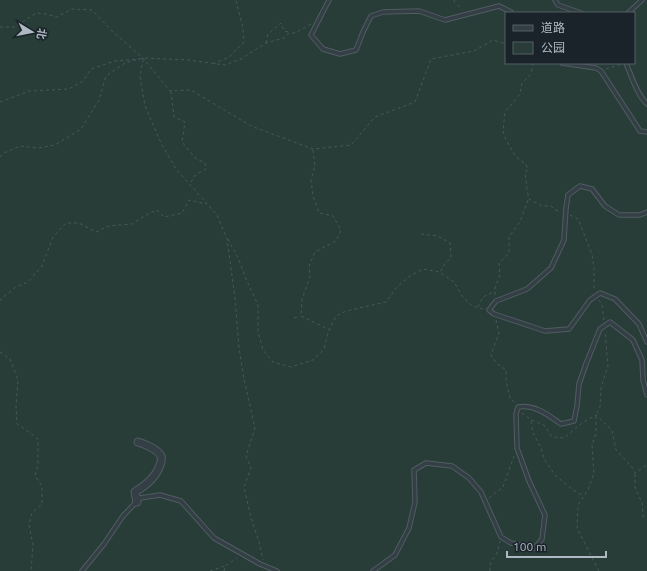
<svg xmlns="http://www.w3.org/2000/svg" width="647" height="571" font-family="Ubuntu,'Noto Sans SC',sans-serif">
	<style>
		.green { fill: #283c38; fill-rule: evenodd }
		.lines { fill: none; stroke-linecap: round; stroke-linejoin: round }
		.lane-casing { stroke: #515c63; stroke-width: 5.5 }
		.street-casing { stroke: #515c63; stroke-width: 9 }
		.path { stroke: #465958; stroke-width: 1; stroke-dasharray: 3 3; stroke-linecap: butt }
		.lane { stroke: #343e45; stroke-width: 3.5 }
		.street { stroke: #343e45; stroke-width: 7 }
	</style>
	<rect width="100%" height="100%" fill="#202d34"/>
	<path class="green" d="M 0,0 L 647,0 L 647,571 L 0,571 ZM 506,13 L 634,13 L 634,63 L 506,63 Z"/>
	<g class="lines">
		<defs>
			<g id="lane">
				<polyline points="329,0 311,35 323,49 340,54 356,50 363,32 371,16 383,12 419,11 445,20 499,6 511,12 511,13"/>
				<polyline points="555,0 558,5 581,13"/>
				<polyline points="628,13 642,0"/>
				<polyline points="562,63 596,68 601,71 640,131 647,132"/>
				<path d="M 626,63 C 631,75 637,95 647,104"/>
				<polyline points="647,212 640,215 619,215 605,206 592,189 580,186 568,195 566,208 564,240 551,268 527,289 496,301 489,310 494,314 545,331 569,329 590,300 600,293 615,299 639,324 647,342"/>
				<polyline points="82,571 104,544 123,516 140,498 160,495 181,501 214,538 260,564 277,571"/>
				<path d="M 373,571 L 395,555 L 409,528 L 415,502 L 414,470 L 426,463 L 452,466 L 469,478 L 481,492 L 501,537 L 511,543 L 535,548 L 542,539 L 545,515 L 529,481 L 517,448 L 516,414 L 518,407 C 535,404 548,415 561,424 L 574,421 L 577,406 L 579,384 L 586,364 L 600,329 L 610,322 L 633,340 L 642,360 L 643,380 L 647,395"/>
			</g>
			<path id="street" d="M 137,502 L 135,492 C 146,485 157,477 161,462 C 161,460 162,459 161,456 C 157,449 145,444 138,442"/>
		</defs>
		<use href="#lane" class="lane-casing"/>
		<use href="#street" class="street-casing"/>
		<g class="path">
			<polyline points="454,0 454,1 462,10"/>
			<polyline points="0,27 15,27 36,13 46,14 57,17 72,9 92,10 112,31 143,58 170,91 191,90 251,126 313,149 351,145 375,117 415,102 431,59 474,51 493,40 506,44"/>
			<polyline points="266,43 268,34 281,23 284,31 288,32"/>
			<polyline points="143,59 140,77 145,106 161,143 176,169 217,215 227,239 235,298 239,348 244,379 255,428 246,456 251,468 244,487 251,518 259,542 263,560"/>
			<polyline points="532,63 533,66 531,74 522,83 520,94 505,112 503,131 506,140 516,157 526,164 528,170 525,172 527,190 529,199 542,206 551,206 555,210 560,211"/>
			<polyline points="213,64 229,57 244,42 243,28 236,1 237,0"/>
			<polyline points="606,69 622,64"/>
			<polyline points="171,91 174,117 185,122 182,142 195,158 205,163 206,169 195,175 190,184"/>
			<polyline points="0,102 29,91 69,89 83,81 91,69 115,61 140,59"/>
			<polyline points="313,150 315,166 311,180 313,196 319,213 333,216 341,230 336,241 315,252 309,266 310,277 302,299 301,316 330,330"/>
			<polyline points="0,157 4,153 20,146 38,148 55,145 81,129 99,100 106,76 125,63 143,58 188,60 225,65 241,59 266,43 284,38 289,33 295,33 311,24"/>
			<polyline points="570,215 578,219 592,254 594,269 594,287 595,290"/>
			<polyline points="421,234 438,236 450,243 451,257 444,265 440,272"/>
			<polyline points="228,239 239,260 246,279 258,305 258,331 263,350 273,362 291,367 313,360 324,349 328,333 336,316 346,311 386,302 397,287 410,276 423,269 439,272 454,282 462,296 472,306 483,309"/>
			<polyline points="495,295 495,288 500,275 499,263 509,253 509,237 520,222 528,200"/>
			<polyline points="599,300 602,305 604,320"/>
			<polyline points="0,301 1,299 16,287 28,282 42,266 53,237 66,223 79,223 96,232 109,226 132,224 148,214 157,210 164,217 182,213 189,200 206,204"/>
			<polyline points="478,307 483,297 495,291"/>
			<polyline points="294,318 300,316"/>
			<polyline points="496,320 499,333 491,355 496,363 506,370 506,381 510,398 515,403"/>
			<polyline points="0,352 10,359 18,380 16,406 17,424 29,432 38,439 38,464 35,476 42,486 42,504 32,513 29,525 33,545 31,571"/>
			<polyline points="522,413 531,420 544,425 552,437 564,438 582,423 596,415 612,430 616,450 632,467 635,473 647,465"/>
			<polyline points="531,421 533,433 541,448 544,459 555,475 573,490 584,496"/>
			<polyline points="635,474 635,487 642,503 643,516 647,517"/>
			<polyline points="489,498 503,487 514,456"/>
			<polyline points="210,571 225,566"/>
			<polyline points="224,571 225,566 237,558"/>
			<path d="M 490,571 C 489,563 492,561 496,555 C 498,551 499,546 500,541"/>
			<polyline points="599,571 577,528 578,505 588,490 594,473 592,445 596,433 596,415 600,407 601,388 608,366 605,331"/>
		</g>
		<use href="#lane" class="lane"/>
		<use href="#street" class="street"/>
	</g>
	<rect x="505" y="12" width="130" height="52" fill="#192329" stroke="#555f66"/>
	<rect x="513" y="25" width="20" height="6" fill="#343e45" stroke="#555f66"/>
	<text x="541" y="32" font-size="12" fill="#aeb9c2">道路</text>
	<rect x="513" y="42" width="20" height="12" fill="#283c38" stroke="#555f66"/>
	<text x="541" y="52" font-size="12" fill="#aeb9c2">公园</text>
	<g transform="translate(32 32) rotate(100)" stroke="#192329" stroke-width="3" paint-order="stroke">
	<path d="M0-3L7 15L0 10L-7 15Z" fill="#aeb9c2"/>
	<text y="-6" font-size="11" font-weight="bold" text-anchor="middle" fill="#aeb9c2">北</text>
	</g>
	<path d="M507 551v6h99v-6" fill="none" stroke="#aeb9c2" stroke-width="2"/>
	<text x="513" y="551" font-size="12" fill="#aeb9c2" stroke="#192329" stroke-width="3" paint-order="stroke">100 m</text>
</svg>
